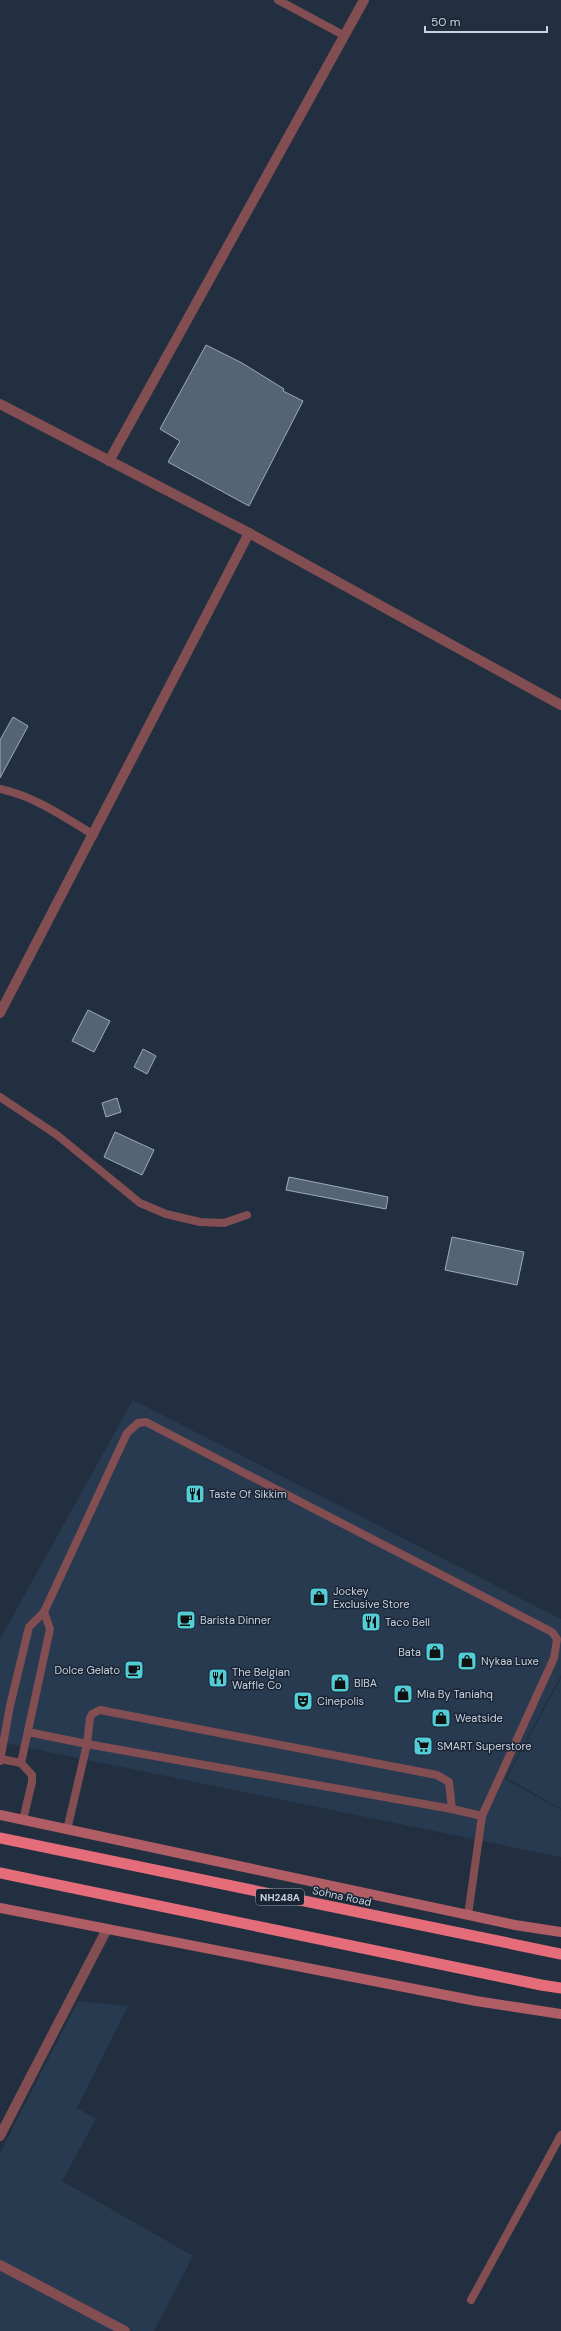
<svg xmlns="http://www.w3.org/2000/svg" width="561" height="2331" font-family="'DM Sans',sans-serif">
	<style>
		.built { fill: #283a4f }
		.building { fill: #556376; stroke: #9babc0 }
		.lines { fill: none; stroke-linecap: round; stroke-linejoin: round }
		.service { stroke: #834e52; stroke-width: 8 }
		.minor { stroke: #834e52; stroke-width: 10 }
		.secondary { stroke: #b15d65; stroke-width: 10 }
		.trunk { stroke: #e56d7a; stroke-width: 11 }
		.labels { text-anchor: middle; stroke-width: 3; stroke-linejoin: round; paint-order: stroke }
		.shield { fill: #192535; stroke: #959eab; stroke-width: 1 }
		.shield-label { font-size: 10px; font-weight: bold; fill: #cad2dd }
		.poi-label { font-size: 11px; fill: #cad2dd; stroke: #192535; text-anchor: start }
		.street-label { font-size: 11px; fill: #cad2dd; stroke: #192535 }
	</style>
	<rect width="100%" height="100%" fill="#222f40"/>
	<g class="built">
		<polygon points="133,1400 561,1619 561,1675 505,1779 561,1810 561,1857 0,1742 0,1639"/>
		<polygon points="561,1678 561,1809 507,1778"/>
		<polygon points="78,2001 128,2006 77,2108 96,2119 62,2181 193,2256 154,2331 0,2331 0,2153"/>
	</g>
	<g class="building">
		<polygon points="206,345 242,363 284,389 283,391 303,401 249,506 168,462 180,441 160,429"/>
		<polygon points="13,717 28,726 0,778 0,740"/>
		<polygon points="88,1010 110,1021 94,1052 72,1041"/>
		<polygon points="143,1049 156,1056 147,1074 134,1067"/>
		<polygon points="117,1098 121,1112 106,1117 102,1103"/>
		<polygon points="115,1132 154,1150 142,1175 104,1157"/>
		<polygon points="289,1177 388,1197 386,1209 286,1190"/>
		<polygon points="452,1237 524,1252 517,1285 445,1270"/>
	</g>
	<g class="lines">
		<g class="service">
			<polyline points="278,0 345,36"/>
			<path d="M 0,789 C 34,796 64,817 94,835"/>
			<polyline points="0,1097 57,1135 140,1203 166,1214 200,1222 224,1223 247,1215"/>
			<polyline points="28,1732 87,1744 452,1809 482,1816"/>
			<polyline points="1,1759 21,1763"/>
			<polyline points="0,1761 10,1706 29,1627 44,1612 127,1433 138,1423 146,1422 552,1632 557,1639 554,1658 482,1816 468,1915"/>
			<polyline points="23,1820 32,1782 32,1775 21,1763 50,1629 44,1612"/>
			<polyline points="67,1830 87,1744 90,1718 92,1714 100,1710 437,1775 449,1782 452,1809"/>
			<polyline points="471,2300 561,2135"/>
		</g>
		<g class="minor">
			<polyline points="0,404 249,533 561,705"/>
			<polyline points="109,461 364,0"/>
			<polyline points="0,1013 249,533"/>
			<polyline points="0,2136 107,1929"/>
			<polyline points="0,2265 125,2331"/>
		</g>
		<g class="secondary">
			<polyline points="0,1815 515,1925 561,1932"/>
			<polyline points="0,1908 476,2001 561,2014"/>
		</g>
		<g class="trunk">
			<polyline points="0,1838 561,1954"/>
			<polyline points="0,1873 541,1985 561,1988"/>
		</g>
	</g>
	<defs>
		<symbol id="restaurant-square" viewBox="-11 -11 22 22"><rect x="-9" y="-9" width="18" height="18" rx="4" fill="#52ccd5" stroke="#192535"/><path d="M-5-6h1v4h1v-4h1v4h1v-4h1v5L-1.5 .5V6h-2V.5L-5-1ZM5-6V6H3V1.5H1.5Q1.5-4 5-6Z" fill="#111"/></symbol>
		<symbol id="shop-square" viewBox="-11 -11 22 22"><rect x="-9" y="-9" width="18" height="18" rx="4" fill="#52ccd5" stroke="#192535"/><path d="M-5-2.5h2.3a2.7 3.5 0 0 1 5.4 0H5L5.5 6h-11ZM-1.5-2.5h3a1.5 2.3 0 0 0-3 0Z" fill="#111"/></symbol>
		<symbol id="cafe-square" viewBox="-11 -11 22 22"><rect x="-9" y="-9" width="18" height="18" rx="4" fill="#52ccd5" stroke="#192535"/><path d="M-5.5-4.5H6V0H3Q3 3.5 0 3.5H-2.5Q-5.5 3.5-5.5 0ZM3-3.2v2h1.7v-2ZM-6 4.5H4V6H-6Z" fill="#111"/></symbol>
		<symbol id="theatre-square" viewBox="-11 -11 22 22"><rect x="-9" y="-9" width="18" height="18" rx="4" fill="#52ccd5" stroke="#192535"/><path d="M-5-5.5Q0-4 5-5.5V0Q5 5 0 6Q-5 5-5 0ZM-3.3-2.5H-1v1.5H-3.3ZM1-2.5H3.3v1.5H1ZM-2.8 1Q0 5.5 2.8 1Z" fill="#111"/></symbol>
		<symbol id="supermarket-square" viewBox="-11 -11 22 22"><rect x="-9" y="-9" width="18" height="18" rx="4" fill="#52ccd5" stroke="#192535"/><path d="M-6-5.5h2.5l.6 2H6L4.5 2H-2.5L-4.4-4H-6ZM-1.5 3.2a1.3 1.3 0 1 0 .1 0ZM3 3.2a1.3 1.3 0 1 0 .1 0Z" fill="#111"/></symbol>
	</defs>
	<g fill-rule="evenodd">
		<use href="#restaurant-square" x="184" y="1483" width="22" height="22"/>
		<use href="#shop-square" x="308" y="1586" width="22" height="22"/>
		<use href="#cafe-square" x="175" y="1609" width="22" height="22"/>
		<use href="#restaurant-square" x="360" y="1611" width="22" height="22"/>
		<use href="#shop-square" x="424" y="1641" width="22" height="22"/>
		<use href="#shop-square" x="456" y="1650" width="22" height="22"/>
		<use href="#cafe-square" x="123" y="1659" width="22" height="22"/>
		<use href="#restaurant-square" x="207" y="1667" width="22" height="22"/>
		<use href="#shop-square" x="329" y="1672" width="22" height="22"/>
		<use href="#shop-square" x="392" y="1683" width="22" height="22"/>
		<use href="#theatre-square" x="292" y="1690" width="22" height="22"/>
		<use href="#shop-square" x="430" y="1707" width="22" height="22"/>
		<use href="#supermarket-square" x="412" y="1735" width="22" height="22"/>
	</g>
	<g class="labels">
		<rect class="shield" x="256" y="1889" width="48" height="16" rx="3"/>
		<g class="shield-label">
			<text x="280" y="1901">NH248A</text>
		</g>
		<g class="poi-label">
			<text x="209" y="1498">Taste Of Sikkim</text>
			<text x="333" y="1595">Jockey<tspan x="333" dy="13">Exclusive Store</tspan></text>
			<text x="200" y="1624">Barista Dinner</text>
			<text x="385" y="1626">Taco Bell</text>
			<text x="421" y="1656" text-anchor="end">Bata</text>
			<text x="481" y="1665">Nykaa Luxe</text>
			<text x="120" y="1674" text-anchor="end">Dolce Gelato</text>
			<text x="232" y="1676">The Belgian<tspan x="232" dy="13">Waffle Co</tspan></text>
			<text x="354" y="1687">BIBA</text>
			<text x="417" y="1698">Mia By Taniahq</text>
			<text x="317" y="1705">Cinepolis</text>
			<text x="455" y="1722">Weatside</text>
			<text x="437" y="1750">SMART Superstore</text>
		</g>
		<g class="street-label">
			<text transform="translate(342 1896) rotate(12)" y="4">Sohna Road</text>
		</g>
	</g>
	<path d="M425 26v6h122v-6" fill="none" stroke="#cad2dd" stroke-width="2"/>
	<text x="431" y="26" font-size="12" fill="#cad2dd" stroke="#192535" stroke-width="3" paint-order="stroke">50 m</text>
</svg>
